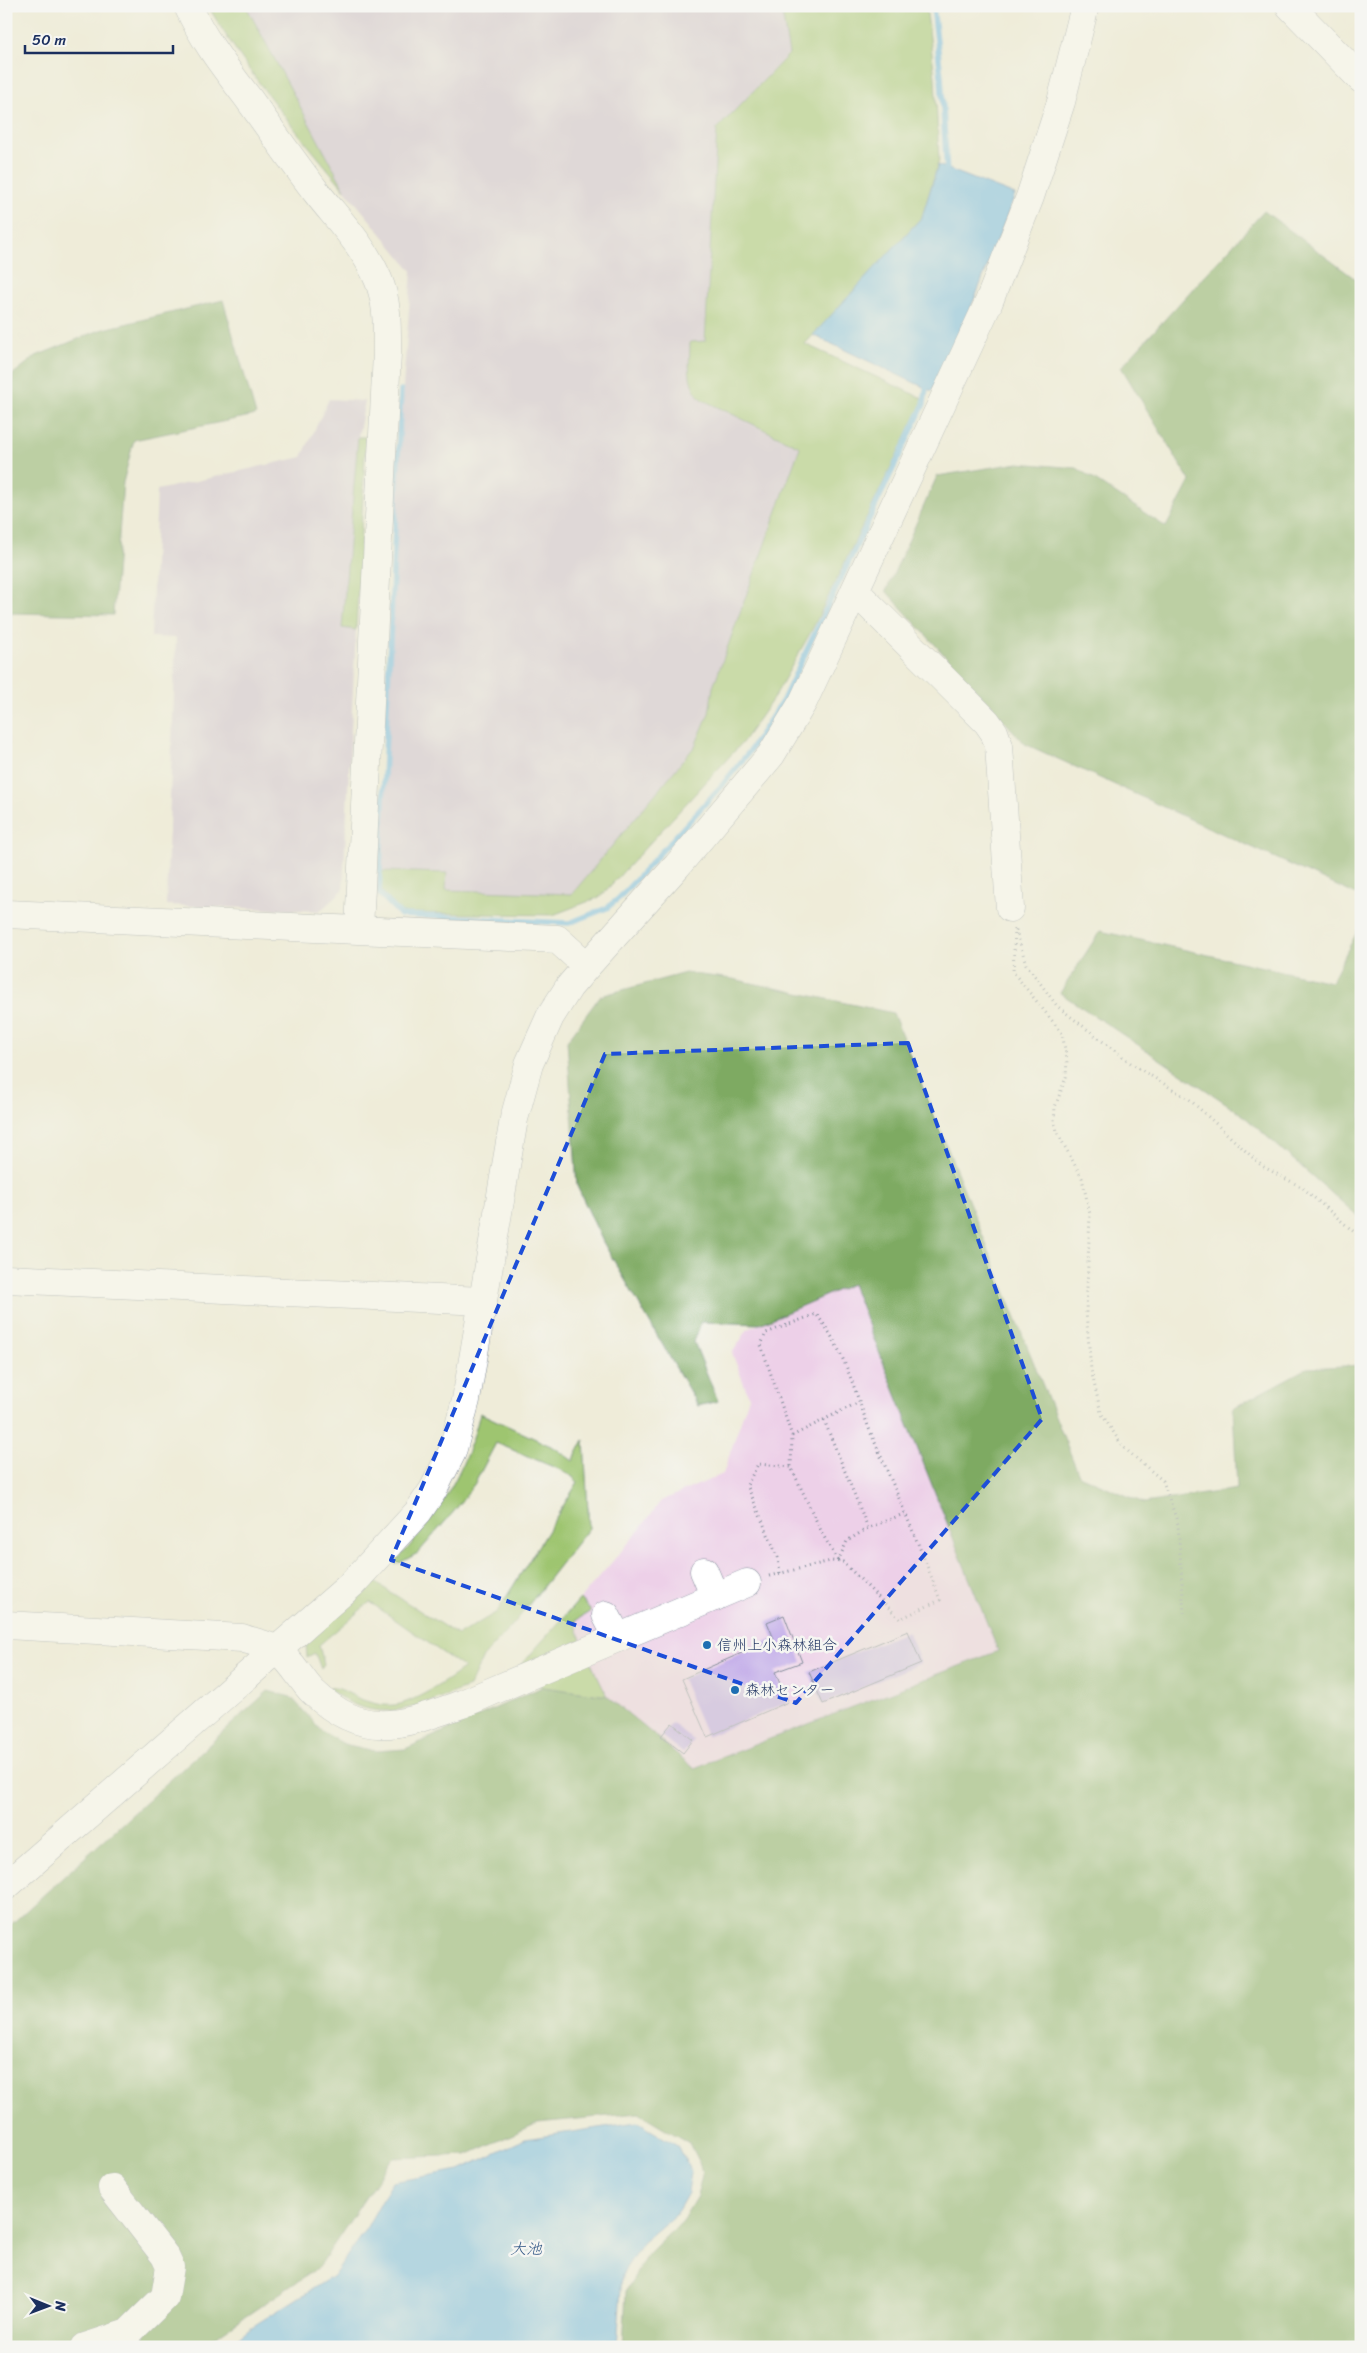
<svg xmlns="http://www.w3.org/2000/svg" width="1367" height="2353" font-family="Sriracha,'Klee One',sans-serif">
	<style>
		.built { fill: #edd0e8 }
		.industrial { fill: #ccbed4 }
		.green { fill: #9ec570; stroke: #5c7a67 }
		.forest { fill: #7eaa62; stroke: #4c6c60 }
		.water { fill: #6fbae8; stroke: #4574a3 }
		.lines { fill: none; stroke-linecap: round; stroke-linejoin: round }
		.stream { stroke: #6fbae8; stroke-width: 5.5 }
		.building { fill: #bba2e8 }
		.minor-casing { stroke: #858e9c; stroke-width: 29 }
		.path { stroke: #858e9c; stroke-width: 3; stroke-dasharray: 1 4; stroke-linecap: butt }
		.minor { stroke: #fff; stroke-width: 28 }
		.marked { fill: none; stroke: #1d4ed8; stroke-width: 4; stroke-dasharray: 10 6; stroke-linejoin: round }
		.poi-dot { fill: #1f6fb2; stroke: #f6f6f2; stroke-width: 2 }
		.labels { text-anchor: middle; stroke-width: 5; stroke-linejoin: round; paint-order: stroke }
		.poi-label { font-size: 15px; fill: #1b2f5e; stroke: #f6f6f2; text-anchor: start }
		.water-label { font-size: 16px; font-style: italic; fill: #345987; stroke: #f6f6f2 }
	</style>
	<rect width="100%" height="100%" fill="#f6f6f2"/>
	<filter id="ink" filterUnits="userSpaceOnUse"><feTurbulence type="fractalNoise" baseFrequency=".02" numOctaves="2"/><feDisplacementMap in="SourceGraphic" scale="10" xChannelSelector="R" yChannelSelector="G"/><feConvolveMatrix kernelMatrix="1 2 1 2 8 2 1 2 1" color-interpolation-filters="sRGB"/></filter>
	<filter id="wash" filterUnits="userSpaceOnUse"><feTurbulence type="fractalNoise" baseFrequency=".0096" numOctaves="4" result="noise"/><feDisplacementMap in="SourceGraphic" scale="20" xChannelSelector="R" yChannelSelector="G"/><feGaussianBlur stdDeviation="1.12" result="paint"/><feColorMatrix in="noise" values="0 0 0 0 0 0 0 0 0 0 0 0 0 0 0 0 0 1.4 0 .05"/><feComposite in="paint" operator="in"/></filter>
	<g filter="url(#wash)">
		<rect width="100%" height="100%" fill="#efecd9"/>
		<polygon class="built" points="852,1284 998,1651 693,1768 607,1696 542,1687 567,1614 638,1532 661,1501 723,1474 749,1397 732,1353 748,1329"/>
		<g class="industrial">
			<polygon points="246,6 781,6 789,53 717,130 701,399 800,447 713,687 709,713 695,746 572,894 446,890 447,873 381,871 403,386 412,271 345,190"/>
			<polygon points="329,399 365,401 358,437 342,627 356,630 343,890 320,911 166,905 176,638 151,637 157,490 302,457"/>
		</g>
		<g class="green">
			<path d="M 208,6 L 246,6 L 345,190 C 296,131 247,73 208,6 Z"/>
			<path d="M 781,6 L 926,6 L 935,77 L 939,161 L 922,217 L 805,344 L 924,399 L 813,628 L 775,696 L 742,743 L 600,897 L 553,915 L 402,913 L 381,891 L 381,871 L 447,873 L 446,890 L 572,894 L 695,746 L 709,713 L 713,687 L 800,447 L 701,399 C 685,381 690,364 690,342 L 705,341 L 717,129 L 789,54 Z"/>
			<polygon points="358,437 366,437 356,630 342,628"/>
			<path d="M 480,1413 L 555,1448 L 573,1461 L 584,1440 L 589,1528 L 516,1621 L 483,1657 L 469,1687 C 417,1706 377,1729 328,1688 C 342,1686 350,1696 363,1700 C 372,1703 382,1706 393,1705 C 410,1705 450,1679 464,1668 L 370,1602 L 319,1645 L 324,1665 L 321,1669 L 315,1653 L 307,1657 L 306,1645 L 309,1638 L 373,1581 L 458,1635 L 497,1612 L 578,1482 L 568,1473 L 496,1443 L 475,1483 L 456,1509 L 418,1553 L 396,1565 L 394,1563 C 436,1520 466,1471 480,1413 Z"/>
			<polygon points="580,1599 591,1611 575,1621 581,1640 519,1667"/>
			<polygon points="589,1659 607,1696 542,1687 535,1682"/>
		</g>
		<g class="forest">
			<polygon points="1264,211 1361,283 1361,897 1025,744 886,591 937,476 1018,463 1077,468 1166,527 1190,481 1121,367"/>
			<polygon points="223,300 256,415 134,440 123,483 113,615 6,613 6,409 10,405 13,374 36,356 100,330"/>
			<polygon points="1361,924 1361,1219 1239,1112 1060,993 1100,931 1331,982"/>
			<polygon points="685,973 733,979 893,1013 1079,1475 1144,1503 1237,1489 1233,1408 1307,1368 1361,1365 1361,2347 623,2347 626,2291 647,2255 682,2221 697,2196 703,2171 689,2143 639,2113 538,2123 467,2155 392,2158 319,2267 200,2347 6,2347 6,1929 268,1691 291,1697 323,1732 344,1744 375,1751 405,1749 542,1687 607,1696 694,1768 998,1651 852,1284 760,1324 701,1322 694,1342 718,1401 698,1406 603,1242 577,1186 567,1041 600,996"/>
		</g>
		<g class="water">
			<polygon points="938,165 1015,195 975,298 932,391 813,335 922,217"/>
			<polygon points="637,2122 679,2147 691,2172 688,2193 676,2214 642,2243 622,2274 617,2347 226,2347 250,2328 333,2276 367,2227 392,2182 460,2170 525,2139"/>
		</g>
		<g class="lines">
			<g class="stream">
				<polyline points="933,6 941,76 947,174"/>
				<polyline points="401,390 379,893 401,915 569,923 607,908 619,898 723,784 749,752 783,700 924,404 927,381"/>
			</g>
		</g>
		<g id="blocks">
			<g class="building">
				<polygon points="784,1615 802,1662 775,1672 788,1702 707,1737 682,1679 774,1639 767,1622"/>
				<polygon points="908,1631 921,1663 823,1704 809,1672"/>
				<polygon points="672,1723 693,1740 683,1753 661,1736"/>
			</g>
		</g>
	</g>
	<g filter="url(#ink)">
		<use href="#blocks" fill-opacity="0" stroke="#858e9c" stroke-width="1"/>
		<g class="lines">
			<defs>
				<g id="minor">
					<path d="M 188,6 C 203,40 226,69 248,98 C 271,130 293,162 317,193 C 339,221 364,246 378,279 C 388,302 387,328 387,353 L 359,929"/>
					<polyline points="1290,6 1361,79"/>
					<polyline points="856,592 987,722 994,732 999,746 1010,908"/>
					<polyline points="6,914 557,939 587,966"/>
					<polyline points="6,1279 483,1301"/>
					<polyline points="704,1571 715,1597"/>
					<polyline points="606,1615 618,1638"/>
					<path d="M 6,1625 L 242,1638 C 252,1642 268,1644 278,1651 C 292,1661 301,1680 313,1692 C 365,1741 402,1725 462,1704 L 747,1583"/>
					<polyline points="6,1886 352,1584 418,1512 433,1490 452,1452 466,1400 514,1119 529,1064 550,1017 569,987 587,966 677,866 771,755 803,702 988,304 1030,197 1061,102 1085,6"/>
					<polyline points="85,2347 128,2333 165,2297 170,2267 165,2256 112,2188"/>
				</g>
			</defs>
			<use href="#minor" class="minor-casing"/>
			<g class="path">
				<polyline points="1015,929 1013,972 1062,1033 1067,1060 1066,1077 1055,1107 1054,1121 1058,1134 1082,1178 1090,1214 1086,1312 1091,1370 1101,1413 1123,1447 1163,1481 1178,1524 1184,1613"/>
				<polyline points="1016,930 1026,964 1057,1006 1132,1064 1190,1100 1262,1166 1303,1188 1361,1238"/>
				<polyline points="824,1420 868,1528"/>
				<polyline points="792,1436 859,1402"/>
				<polyline points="838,1561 847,1541 868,1528 906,1513"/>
				<polyline points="780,1573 778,1558 747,1485 758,1464 791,1467"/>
				<path d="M 769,1576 L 831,1561 L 843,1562 L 900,1619 L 940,1600 C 919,1543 894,1487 870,1431 C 854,1390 844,1348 816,1314 L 766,1333 L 761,1345 L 792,1436 L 791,1467 L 823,1535 L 838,1561"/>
			</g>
			<use href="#minor" class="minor"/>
		</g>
	</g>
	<path d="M0 0H1367V2353H0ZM 908,1043 L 1042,1419 L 796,1703 L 391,1560 L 605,1054 Z" fill="#efecd9" fill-opacity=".55" fill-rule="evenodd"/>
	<path class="marked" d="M 908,1043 L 1042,1419 L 796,1703 L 391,1560 L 605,1054 Z"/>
	<g class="poi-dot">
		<circle cx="707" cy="1645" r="5"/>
		<circle cx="735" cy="1690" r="5"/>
	</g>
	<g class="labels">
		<g class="poi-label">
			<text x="717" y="1650">信州上小森林組合</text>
			<text x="745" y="1695">森林センター</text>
		</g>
		<g class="water-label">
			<text x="526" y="2254">大池</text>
		</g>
	</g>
	<rect width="1367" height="2353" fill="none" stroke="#f6f6f2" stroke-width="25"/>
	<g transform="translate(48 2306) rotate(91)" stroke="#f6f6f2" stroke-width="4" paint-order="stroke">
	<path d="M0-4L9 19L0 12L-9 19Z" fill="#1b2f5e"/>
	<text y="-8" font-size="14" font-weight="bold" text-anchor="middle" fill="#1b2f5e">N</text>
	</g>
	<path d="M25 45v8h148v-8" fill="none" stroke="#1b2f5e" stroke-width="2.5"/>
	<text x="32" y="45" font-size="15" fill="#1b2f5e" stroke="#f6f6f2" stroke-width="4" paint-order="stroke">50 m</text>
</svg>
